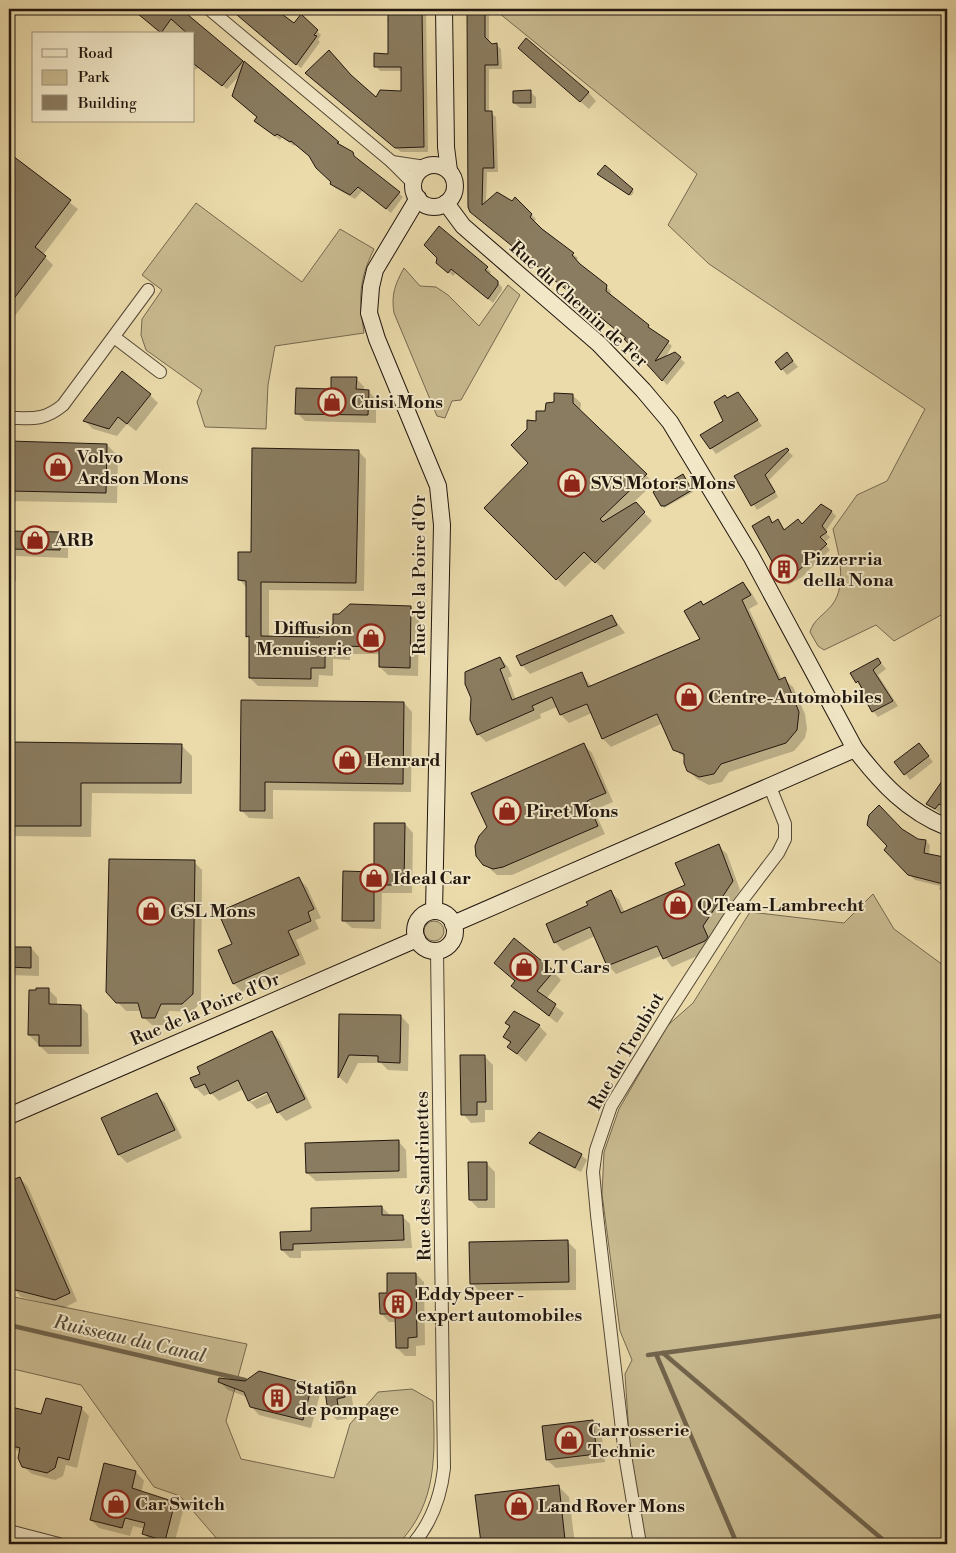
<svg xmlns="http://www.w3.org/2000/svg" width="956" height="1553" viewBox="0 0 956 1553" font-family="'Libre Bodoni',serif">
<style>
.green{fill:#c9ba90;stroke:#75684f}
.shadow{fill:#0003;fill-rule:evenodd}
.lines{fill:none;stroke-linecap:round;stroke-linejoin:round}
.stream{stroke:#71644c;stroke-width:4.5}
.building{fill:#8a7c60;stroke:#21160e}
.street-casing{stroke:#544735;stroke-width:14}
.secondary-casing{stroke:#21160e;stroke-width:18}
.street{stroke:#f2e8c8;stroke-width:12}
.secondary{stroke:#f2e8c8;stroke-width:16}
.labels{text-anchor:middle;stroke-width:4;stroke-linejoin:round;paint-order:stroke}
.street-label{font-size:18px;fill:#21160e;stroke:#f2e8c8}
.poi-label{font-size:18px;font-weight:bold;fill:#21160e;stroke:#f2e8c8;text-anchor:start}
.water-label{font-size:19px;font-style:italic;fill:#564a38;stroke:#f2e8c8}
</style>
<rect width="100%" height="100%" fill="#ebdbab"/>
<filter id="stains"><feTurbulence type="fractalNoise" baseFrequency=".004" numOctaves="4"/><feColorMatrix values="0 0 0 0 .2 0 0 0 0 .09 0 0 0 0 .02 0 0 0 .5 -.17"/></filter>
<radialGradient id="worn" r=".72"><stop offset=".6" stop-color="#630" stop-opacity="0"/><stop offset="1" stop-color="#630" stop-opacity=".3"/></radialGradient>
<!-- green -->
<g class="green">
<path d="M 494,9 L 947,9 L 947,628 L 941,615 L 894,641 L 876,625 L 824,650 L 818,646 L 810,632 C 813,620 825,614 832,605 C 848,584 838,552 833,529 L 857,495 L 887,481 L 925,409 L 709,264 L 668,225 L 697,174 Z"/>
<path d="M 196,203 L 302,282 L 340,229 L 374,249 C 358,282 359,298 364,333 L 275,346 L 268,385 L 266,429 L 205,427 L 197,402 L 202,390 L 146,350 L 141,335 L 142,319 L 162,290 L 142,275 Z"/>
<path d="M 404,268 L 420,286 L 436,287 L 448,295 L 479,326 L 508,285 L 520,295 L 461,400 L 452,401 L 445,418 L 437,416 L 394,313 C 391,295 395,284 404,268 Z"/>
<polygon points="873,894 894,929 947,968 947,1544 645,1544 630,1450 625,1374 632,1360 620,1331 602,1194 604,1152 619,1109 667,1026 693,1003 750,912 844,923"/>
<circle cx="434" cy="931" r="10"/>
<path d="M 9,1296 L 247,1344 L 226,1421 L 241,1459 L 334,1478 L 350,1424 L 378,1392 L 412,1389 L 433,1401 C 435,1454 438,1503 398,1544 L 217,1544 L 218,1540 L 180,1496 L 154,1487 L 81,1385 L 9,1368 Z"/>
</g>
<!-- shadow -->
<g class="shadow">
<polygon points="124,9 131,9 129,12"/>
<polygon points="133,9 178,9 403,197 391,213 363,190 355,199 335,188 311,156 296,144 294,146 282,137 280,140 255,121 258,117 241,74 227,89 199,67 195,70 194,34 165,34"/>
<polygon points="230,9 274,9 294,24 301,16 321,35 318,40 320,42 301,68"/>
<polygon points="391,9 426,9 428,152 401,152 311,78 353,78 377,99 403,92 403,71 380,71 376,66 389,55 389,22 387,20"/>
<polygon points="469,9 489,9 489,43 496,45 501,49 502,69 489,69 489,112 496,117 498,172 487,172 486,203 512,203 515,199 536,219 534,222 573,254 578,258 576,261 611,291 610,296 672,346 665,358 675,353 685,363 667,385 626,339 627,338 470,207"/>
<polygon points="519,48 588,92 596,101 589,109"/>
<polygon points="530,92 536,97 536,108 520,108 514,103"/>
<polygon points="9,155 78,209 43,255 53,265 11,321 9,320"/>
<polygon points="605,166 634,192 631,196 601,176"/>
<polygon points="443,267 487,268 491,272 489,275 502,287 502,290 493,303 456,273 453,276"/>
<polygon points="787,354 798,367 787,375 782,369"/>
<polygon points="356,378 364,387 364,391 368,391 376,399 376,423 305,421 297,413"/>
<polygon points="150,395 158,403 136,431 127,424 117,436 93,429 85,421"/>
<polygon points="572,395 581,403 580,412 654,483 634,502 652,521 604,570 593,560 565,587 485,508 530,463 537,422 555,403"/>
<polygon points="743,399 762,426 716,454 702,436 725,422"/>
<polygon points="9,443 107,445 118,456 117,503 9,501"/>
<polygon points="786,449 793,456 769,480 778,497 757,510 736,477"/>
<polygon points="358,451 366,459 364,591 269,590 269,638 320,638 411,607 419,616 418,676 388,675 380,667 380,654 350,654 350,660 333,659 333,676 319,675 318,687 258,686 250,678 250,639 247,636 247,588 239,579 252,554"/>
<polygon points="685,478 693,492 664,508 662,505"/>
<polygon points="832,512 836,516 825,532 830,537 824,543 830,550 802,577 788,585 753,526 768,518 774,523 778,521 785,530 802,525"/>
<polygon points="9,532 60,533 68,542 68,558 16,556 16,581 9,581"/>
<polygon points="743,584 751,592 758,604 749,609 782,680 784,679 793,687 805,714 807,729 805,738 794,751 729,772 722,782 709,785 697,779 688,770 685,758 674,749 663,723 611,747 603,739 592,713 569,723 561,715 557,707 540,714 541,718 486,742 478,734 500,658 508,667 512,676 508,678 516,700 582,674 592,687 702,639 703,606"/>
<polygon points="612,616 625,633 530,674 522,665"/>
<polygon points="878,659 886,669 878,675 898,706 878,717 873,711 871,702 857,682"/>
<polygon points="243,701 404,703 412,712 411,792 273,790 273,819 249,818 241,810"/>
<polygon points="9,744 181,745 192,756 192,794 92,793 91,837 9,836"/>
<polygon points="584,745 592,753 613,802 594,810 605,834 512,875 497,875 480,860"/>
<polygon points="924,750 933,762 910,780 896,762"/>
<polygon points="947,776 947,810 945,809 942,815 927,803"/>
<polygon points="405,824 413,833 412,893 382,893 381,929 352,928 343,920"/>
<polygon points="902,830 917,840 926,841 930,845 929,855 943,858 947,862 947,894 939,889 940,886 915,880 885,850"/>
<polygon points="718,846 727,854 740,890 711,935 713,949 672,967 663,955 616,974 608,965 595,936 563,951 555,942 589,906 611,892 619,900 625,913 687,885"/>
<polygon points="194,862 202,870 201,1003 191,1012 169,1011 164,1025 152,1025 143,1017 142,1011 126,1011 108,992"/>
<polygon points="299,879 307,887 321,918 315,920 319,929 296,940 306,964 242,992 234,984 234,945"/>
<polygon points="9,948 31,948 39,957 39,976 9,975"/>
<polygon points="553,972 561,980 546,999 564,1013 557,1023 521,994 516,981"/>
<polygon points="49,990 57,998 57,1005 80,1006 88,1014 89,1054 48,1054 29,1035"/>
<polygon points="9,1007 12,1010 10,1047 9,1047"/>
<polygon points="340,1015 401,1016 409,1025 408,1071 388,1070 381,1063 358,1063 347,1084 339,1077"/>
<polygon points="539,1026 547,1034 526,1062 509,1047 511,1044 504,1037 511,1027"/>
<path d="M 272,1032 L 280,1041 L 312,1108 L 286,1121 L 278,1112 L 273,1102 L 257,1109 L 249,1101 L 244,1089 L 219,1101 L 211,1093 L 204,1096 L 196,1088 ZM 272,1089 L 273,1091 L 251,1102 L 251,1099 Z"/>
<polygon points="484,1056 493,1065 493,1110 485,1110 485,1122 471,1123 463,1114"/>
<polygon points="157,1095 165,1103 182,1138 127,1163 119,1155"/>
<polygon points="398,1141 406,1150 407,1178 316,1181 307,1173"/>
<polygon points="531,1142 581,1155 587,1160 581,1172 536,1148"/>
<polygon points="486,1163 495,1172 495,1208 478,1208 470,1200"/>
<polygon points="9,1173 12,1181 20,1178 28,1187 77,1301 64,1308 21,1297 13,1288 9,1279"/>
<polygon points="382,1207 390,1215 402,1216 410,1224 412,1248 301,1251 301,1258 290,1258 282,1250 312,1232"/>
<polygon points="568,1242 576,1250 576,1290 479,1291 471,1283"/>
<polygon points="416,1274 424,1282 425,1345 416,1346 416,1356 405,1356 397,1348 397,1322 389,1322 381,1313 388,1295"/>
<polygon points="220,1382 312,1386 320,1394 311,1428 259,1415 251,1406 247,1397 228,1390"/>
<polygon points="343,1382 351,1391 353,1405 345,1407 347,1419 337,1420 329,1412"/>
<polygon points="12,1408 42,1416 81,1408 89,1416 77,1468 66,1465 63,1476 55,1480 32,1474 23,1466 20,1453 10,1444 9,1420"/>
<polygon points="592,1422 601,1430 605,1462 556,1468 547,1460"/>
<polygon points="105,1465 136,1472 144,1481 141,1492 175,1503 183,1511 174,1544 152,1542 144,1534 145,1529 133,1526 130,1536 99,1528 91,1520"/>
<polygon points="558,1486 569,1497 575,1544 482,1542"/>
</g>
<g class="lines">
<!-- stream -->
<g class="stream">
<polyline points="9,1325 245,1380"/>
<polyline points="663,1353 888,1544"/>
<polyline points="656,1354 737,1544"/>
<polyline points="648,1355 947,1315"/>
</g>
</g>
<!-- building -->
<g class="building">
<polygon points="132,9 181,9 243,61 222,86 194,64 194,34 188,34 171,19 161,33"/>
<polygon points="230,9 275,9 294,23 301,14 318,30 314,35 317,36 296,65"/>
<polygon points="390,9 422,9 424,147 395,148 305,73 329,50 351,75 376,97 380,90 401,91 401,67 374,67 374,53 388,54 388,11"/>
<polygon points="467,9 485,9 485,37 492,44 497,43 498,65 485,65 485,111 492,111 494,168 483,168 482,205 497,192 512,201 515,197 532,214 530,217 542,229 574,253 572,255 580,264 607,285 606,291 649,325 648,327 669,341 655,361 675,352 681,357 662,381 624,339 626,338 470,212 468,207"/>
<polygon points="526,38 589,92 580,102 518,48"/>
<polygon points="244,61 339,142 337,143 353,152 354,156 400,192 386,209 358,187 350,195 330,184 331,182 316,168 309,156 291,141 290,142 277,134 275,136 254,121 257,117 232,96"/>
<polygon points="531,90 531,103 513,103 513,91"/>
<polygon points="9,153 71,200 35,247 46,256 9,305"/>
<polygon points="605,165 633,189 629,195 597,174"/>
<polygon points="439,226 488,267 485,270 498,281 498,285 488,299 451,269 448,273 436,263 437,258 424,245"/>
<polygon points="787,352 793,361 781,370 775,362"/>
<polygon points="122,371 151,394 127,424 118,417 109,429 83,421"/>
<polygon points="331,377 357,377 356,389 369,390 368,415 295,414 296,388 331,389"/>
<polygon points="738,392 758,420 710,449 700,435 723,421 714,402 725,395 727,398"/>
<polygon points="554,393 573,394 573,403 647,474 600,519 603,522 636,502 645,512 595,563 584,552 556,580 484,508 528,463 511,445 527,429 527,420 536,421 536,411 545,411 546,403 554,402"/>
<polygon points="9,441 107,444 106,493 9,491"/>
<polygon points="252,448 359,450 356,583 261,582 261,636 319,637 333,624 333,614 339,614 350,604 411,606 410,668 379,667 379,647 342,646 342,652 325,651 325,668 311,668 311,679 249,678 249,636 246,637 246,581 238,580 238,552 251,552"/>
<polygon points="787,448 789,450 765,475 775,492 751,506 734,476"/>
<polygon points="683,474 692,490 665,506 661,506 653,492"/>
<polygon points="821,504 832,511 822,526 827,532 820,537 827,544 797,572 783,581 752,526 769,516 772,523 778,519 784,530 798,519 802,524"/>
<polygon points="9,531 61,532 60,550 9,549"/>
<polygon points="743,582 751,595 742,600 779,680 785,677 799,712 797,730 786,743 721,764 714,774 699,777 687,771 684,763 684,754 673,750 657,714 602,739 587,704 560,715 552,697 532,706 534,710 477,735 470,720 471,698 465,684 465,672 500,657 505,667 500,669 512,700 582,672 588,687 700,639 684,611 701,601 703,605"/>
<polygon points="612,615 617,625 521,666 516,656"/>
<polygon points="878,658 881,663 873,670 893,701 872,712 867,703 869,702 858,681 856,683 850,673"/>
<polygon points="241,700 404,702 403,784 265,782 265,811 240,811"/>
<polygon points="9,742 182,744 181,783 81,783 81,826 9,826"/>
<polygon points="584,743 606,793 587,801 598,826 503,867 493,869 483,865 476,856 475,846 479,836 487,827 471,793"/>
<polygon points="919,743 929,756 904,775 894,762"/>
<polygon points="947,774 947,808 939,804 935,809 926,804"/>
<polygon points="879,805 902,829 918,839 926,840 924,853 944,857 942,864 947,865 947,885 908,875 884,850 887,846 867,825 869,815"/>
<polygon points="374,823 405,823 404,885 374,885 374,921 342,921 343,871 374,872"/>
<polygon points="719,844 733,881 703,926 708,937 705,941 663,959 657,946 607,966 590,927 554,943 546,924 588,905 586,902 611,890 621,913 685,885 675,863"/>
<polygon points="109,859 195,860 193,994 182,1004 161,1004 155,1018 142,1018 138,1003 116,1003 106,992"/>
<polygon points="299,877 314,909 308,912 311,921 288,931 299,955 233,984 218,950 232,944 218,912"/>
<polygon points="514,938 554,971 537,991 556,1004 549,1016 511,986 515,981 494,963"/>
<polygon points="9,947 31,947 31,968 9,967"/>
<polygon points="36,988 49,988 49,1004 81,1005 81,1046 39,1046 39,1035 28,1035 29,990 36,990"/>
<polygon points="514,1011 540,1025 517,1054 507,1047 511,1042 503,1037 510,1026 505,1023"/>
<polygon points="339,1014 401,1015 400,1063 378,1062 378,1056 349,1055 338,1078"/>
<polygon points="272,1031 305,1099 277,1113 267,1092 248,1101 238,1080 210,1094 205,1084 195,1088 190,1078 200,1074 197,1067"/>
<polygon points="460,1055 485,1055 486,1102 477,1102 477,1115 461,1115"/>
<polygon points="157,1093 175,1130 118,1155 101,1118"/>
<polygon points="539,1132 582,1154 575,1168 529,1143"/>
<polygon points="399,1140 399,1171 306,1173 305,1143"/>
<polygon points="468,1162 487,1162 487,1200 469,1200"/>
<polygon points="20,1177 70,1293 55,1300 12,1289 9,1282 9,1181"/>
<polygon points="382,1206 382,1215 403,1215 404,1240 293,1244 293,1250 281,1250 280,1232 311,1231 311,1208"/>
<polygon points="568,1240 569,1282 470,1284 469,1242"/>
<polygon points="387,1273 416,1273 417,1337 408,1338 408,1348 396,1348 395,1314 380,1314 379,1293 387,1293"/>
<polygon points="259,1371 312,1385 303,1420 250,1407 244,1392 218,1382 219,1378 245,1381"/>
<polygon points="343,1381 345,1397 337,1399 339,1412 328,1412 324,1384"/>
<polygon points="46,1398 82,1407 69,1460 58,1457 55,1468 47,1473 22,1467 18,1458 20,1448 9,1445 11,1436 9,1435 9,1415 11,1407 41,1414"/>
<polygon points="593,1420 597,1454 546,1460 542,1426"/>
<polygon points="104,1463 136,1471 132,1488 175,1502 165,1541 142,1534 145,1523 125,1518 122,1528 90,1520"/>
<polygon points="559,1485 565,1540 548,1544 481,1543 475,1495"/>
</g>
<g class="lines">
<!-- street casing -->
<g class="street-casing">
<g id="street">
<polyline points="209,9 392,162 414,184"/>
<polyline points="392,162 425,167"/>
<polyline points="114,337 160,372"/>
<path d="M 9,418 C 32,418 44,421 63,405 L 148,290"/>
<polyline points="9,1531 59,1544"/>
<path d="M 413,1544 C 431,1523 441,1495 444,1468 L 437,951"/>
<polyline points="640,1544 625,1455 597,1215 593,1172 596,1150 611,1106 670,1010 733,912 778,853 785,839 785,824 770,787"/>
</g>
</g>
<!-- secondary casing -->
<g class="secondary-casing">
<g id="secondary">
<polyline points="444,9 446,147 449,171"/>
<circle cx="434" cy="186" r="21"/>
<polyline points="418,198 375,270 371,287 369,313 377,339 438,486 442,525 434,911"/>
<path d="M 446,203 L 463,226 L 599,344 L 643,390 L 670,422 L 751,556 L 855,749 C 880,782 908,812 947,827"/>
<circle cx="435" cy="931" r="20"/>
<polyline points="453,924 855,749"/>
<polyline points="9,1116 417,939"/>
</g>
</g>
<!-- street -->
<use href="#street" class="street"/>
<!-- secondary -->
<use href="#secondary" class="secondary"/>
</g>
<!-- icons -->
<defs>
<g id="shop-ring" transform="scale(1.4375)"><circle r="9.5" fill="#f2e8c8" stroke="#8f2418" stroke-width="1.5"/><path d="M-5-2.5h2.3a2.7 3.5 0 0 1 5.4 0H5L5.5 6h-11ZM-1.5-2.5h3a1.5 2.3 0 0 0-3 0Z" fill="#8f2418"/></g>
<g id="building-ring" transform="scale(1.4375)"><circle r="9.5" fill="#f2e8c8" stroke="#8f2418" stroke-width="1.5"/><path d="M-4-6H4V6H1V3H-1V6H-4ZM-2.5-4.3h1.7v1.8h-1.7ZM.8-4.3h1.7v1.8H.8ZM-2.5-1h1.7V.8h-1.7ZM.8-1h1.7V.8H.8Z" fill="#8f2418"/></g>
</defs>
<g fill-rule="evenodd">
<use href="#shop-ring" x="332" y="402"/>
<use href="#shop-ring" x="58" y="467"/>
<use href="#shop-ring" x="572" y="483"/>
<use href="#shop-ring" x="35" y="540"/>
<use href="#building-ring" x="784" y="569"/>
<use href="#shop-ring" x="371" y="638"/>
<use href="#shop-ring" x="689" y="697"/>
<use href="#shop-ring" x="347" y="760"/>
<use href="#shop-ring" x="507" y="811"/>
<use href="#shop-ring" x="374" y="878"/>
<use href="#shop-ring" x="678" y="905"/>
<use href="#shop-ring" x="151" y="911"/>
<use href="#shop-ring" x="524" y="967"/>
<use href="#building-ring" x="398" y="1304"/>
<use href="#building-ring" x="277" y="1398"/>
<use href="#shop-ring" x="569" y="1440"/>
<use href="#shop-ring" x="116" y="1504"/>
<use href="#shop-ring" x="519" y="1506"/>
</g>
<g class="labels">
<!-- street labels -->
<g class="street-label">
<text transform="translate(579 304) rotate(42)" y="6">Rue du Chemin de Fer</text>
<text transform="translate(419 575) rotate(-90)" y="6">Rue de la Poire d'Or</text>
<text transform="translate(205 1009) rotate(-23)" y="6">Rue de la Poire d'Or</text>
<text transform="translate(626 1051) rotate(-60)" y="6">Rue du Troubiot</text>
<text transform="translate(423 1176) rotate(-91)" y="6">Rue des Sandrinettes</text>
</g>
<!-- poi labels -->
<g class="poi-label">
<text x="351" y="408">Cuisi Mons</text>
<text x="77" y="463">Volvo<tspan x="77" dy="21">Ardson Mons</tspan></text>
<text x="591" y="489">SVS Motors Mons</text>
<text x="54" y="546">ARB</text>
<text x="803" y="565">Pizzerria<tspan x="803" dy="21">della Nona</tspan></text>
<text x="352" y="634" text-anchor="end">Diffusion<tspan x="352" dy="21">Menuiserie</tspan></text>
<text x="708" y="703">Centre-Automobiles</text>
<text x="366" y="766">Henrard</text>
<text x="526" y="817">Piret Mons</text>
<text x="393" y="884">Ideal Car</text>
<text x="697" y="911">Q Team-Lambrecht</text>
<text x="170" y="917">GSL Mons</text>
<text x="543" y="973">LT Cars</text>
<text x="417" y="1300">Eddy Speer -<tspan x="417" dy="21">expert automobiles</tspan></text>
<text x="296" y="1394">Station<tspan x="296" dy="21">de pompage</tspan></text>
<text x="588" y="1436">Carrosserie<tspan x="588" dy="21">Technic</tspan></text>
<text x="135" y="1510">Car Switch</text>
<text x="538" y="1512">Land Rover Mons</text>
</g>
<!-- water labels -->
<g class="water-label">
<text transform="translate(130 1338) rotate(13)" y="7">Ruisseau du Canal</text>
</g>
</g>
<!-- margin -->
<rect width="956" height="1553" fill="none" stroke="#ebdbab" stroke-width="30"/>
<rect x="10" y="10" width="936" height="1533" fill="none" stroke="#21160e" stroke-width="2.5"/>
<rect x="15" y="15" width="926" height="1523" fill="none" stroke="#21160e"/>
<!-- legend -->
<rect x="32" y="32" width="162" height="90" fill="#f2e8c8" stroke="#9e947e"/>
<rect x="42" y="49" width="25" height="8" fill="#f2e8c8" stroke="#9e947e"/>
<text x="78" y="58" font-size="15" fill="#21160e">Road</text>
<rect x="42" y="70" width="25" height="15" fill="#c9ba90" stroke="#9e947e"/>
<text x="78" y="82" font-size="15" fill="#21160e">Park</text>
<rect x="42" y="95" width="25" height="15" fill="#8a7c60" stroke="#9e947e"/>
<text x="78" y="108" font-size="15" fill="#21160e">Building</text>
<rect width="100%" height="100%" filter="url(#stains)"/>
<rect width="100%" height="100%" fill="url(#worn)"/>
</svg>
